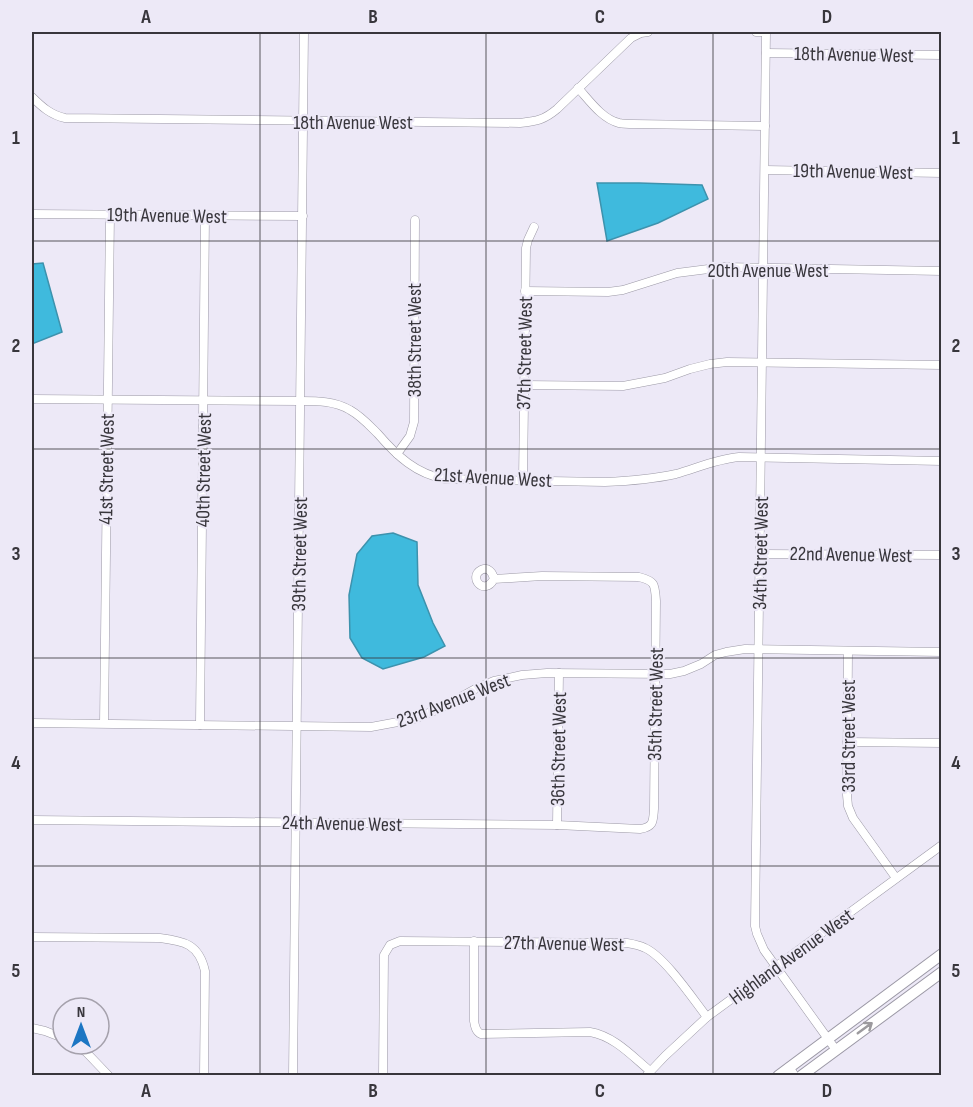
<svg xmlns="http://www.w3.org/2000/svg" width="973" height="1107" viewBox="0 0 973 1107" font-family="'Sofia Sans Condensed',sans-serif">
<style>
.water{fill:#3fbadd;stroke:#3d92ad;stroke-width:1.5}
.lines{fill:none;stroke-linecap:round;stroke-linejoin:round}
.street-casing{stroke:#9c99a6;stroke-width:9}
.secondary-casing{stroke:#9c99a6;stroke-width:12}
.street{stroke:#fff;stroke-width:8}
.secondary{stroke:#fff;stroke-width:10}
.oneway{stroke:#9c9a9e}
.grid{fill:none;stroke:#38363c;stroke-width:1.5;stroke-opacity:0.55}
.labels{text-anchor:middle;stroke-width:4.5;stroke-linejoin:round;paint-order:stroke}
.street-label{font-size:20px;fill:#38363c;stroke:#ede9f7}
.neatline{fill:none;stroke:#38363c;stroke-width:2}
.grid-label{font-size:20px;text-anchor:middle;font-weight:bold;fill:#38363c}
</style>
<rect width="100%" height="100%" fill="#ede9f7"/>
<!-- water -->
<g class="water">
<polygon points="597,183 639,183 702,185 708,199 658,223 607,241"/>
<polygon points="43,263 62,332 32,344 32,264"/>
<polygon points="393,533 417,542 418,585 433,623 445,646 424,657 383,669 362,658 350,638 349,595 357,554 372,536"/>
</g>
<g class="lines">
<!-- street casing -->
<g class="street-casing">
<g id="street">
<polyline points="756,32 766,32"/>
<polyline points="766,32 755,926 757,934 764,950 836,1050"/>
<polyline points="766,53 942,55"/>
<path d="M 578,88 C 589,100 602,119 619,123 C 624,124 629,124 634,124 L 765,126"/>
<path d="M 32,97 C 42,107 51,115 65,118 L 520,123 C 537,121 544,120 557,109 L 631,38 L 641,33 L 648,32"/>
<polyline points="765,170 942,173"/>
<polyline points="32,214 303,216"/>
<polyline points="525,291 608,292 623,290 677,273 724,267 942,271"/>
<polyline points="524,385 623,386 665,378 690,369 710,364 727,362 942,365"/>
<path d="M 32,399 L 301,401 C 317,401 335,401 350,410 C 361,416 369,425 378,434 C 397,456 416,474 445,479 L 605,482 C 629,481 653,479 676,474 C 697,468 717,459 739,457 L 942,461"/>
<polyline points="397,454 410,436 414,422 415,220"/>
<polyline points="523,480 526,248 528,240 534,227"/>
<polyline points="760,554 942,555"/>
<polyline points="848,651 847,795 848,806 853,818 896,878"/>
<polyline points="32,723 371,727 414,719 441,708 477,688 494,681 522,675 547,673 670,674 684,671 701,664 715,655 726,652 745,649 942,652"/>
<polyline points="104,723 110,214"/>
<polyline points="200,725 205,216"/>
<polyline points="847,742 942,743"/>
<path d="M 32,820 L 557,825 L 640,829 C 654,827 653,821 654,809 L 656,601 C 655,584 655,581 639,577 L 542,576 L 494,579 C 484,597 468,577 481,570 C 488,566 493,573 494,579"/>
<polyline points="557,825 559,673"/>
<path d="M 32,937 L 160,938 C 184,941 199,944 205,971 L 204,1076"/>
<path d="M 474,941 L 474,1021 C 475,1027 476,1032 481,1034 L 590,1032 C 614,1036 632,1056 650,1071"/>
<polyline points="32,1028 45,1031 63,1038"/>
<polyline points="74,1044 86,1052 109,1076"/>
<polyline points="789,1067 795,1076"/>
<polyline points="293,1076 304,32"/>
<path d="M 383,1076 L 384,955 L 390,945 L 400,941 L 627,943 C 633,944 639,945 645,948 C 665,957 693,999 707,1017"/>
<polyline points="646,1076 665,1056 707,1017 942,845"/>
</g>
</g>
<!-- secondary casing -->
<g class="secondary-casing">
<g id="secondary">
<polyline points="778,1076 942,954"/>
<polyline points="801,1076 942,972"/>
</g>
</g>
<!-- street -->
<use href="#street" class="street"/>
<!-- secondary -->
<use href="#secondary" class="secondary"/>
</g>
<!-- one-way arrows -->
<defs><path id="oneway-shaft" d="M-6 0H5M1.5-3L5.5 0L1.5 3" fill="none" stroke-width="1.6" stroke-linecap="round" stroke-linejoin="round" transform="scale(1.5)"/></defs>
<use class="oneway" href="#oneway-shaft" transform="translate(865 1028) rotate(-36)"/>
<!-- grid -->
<path class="grid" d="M 260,32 L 260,1076M 486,32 L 486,1076M 713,32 L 713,1076M 32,241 L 942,241M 32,449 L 942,449M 32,658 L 942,658M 32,866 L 942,866"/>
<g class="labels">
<!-- street labels -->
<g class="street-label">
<text transform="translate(854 54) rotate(1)" y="7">18th Avenue West</text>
<text x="353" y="129">18th Avenue West</text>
<text transform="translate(853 171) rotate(1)" y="7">19th Avenue West</text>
<text transform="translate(167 215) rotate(1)" y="7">19th Avenue West</text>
<text x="768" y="277">20th Avenue West</text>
<text transform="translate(414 340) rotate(-90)" y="7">38th Street West</text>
<text transform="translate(524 353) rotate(-89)" y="7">37th Street West</text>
<text transform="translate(106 469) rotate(-89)" y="7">41st Street West</text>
<text transform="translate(203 470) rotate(-89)" y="7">40th Street West</text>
<text transform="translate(493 477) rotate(3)" y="7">21st Avenue West</text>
<text transform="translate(760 553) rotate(-89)" y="7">34th Street West</text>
<text transform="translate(299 554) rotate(-89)" y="7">39th Street West</text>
<text transform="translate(851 554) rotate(1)" y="7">22nd Avenue West</text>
<text transform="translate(453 700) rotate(-21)" y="7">23rd Avenue West</text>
<text transform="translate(655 704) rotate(-89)" y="7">35th Street West</text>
<text transform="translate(848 736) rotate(-90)" y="7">33rd Street West</text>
<text transform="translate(558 749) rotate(-89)" y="7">36th Street West</text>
<text transform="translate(342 823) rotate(1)" y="7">24th Avenue West</text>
<text transform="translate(564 943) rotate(1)" y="7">27th Avenue West</text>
<text transform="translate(791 956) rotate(-36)" y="7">Highland Avenue West</text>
</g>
</g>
<!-- border -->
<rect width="973" height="1107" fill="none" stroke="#ede9f7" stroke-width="66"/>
<!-- north arrow -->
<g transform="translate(81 1026)"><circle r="28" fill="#ede9f7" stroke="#a5a1ac" stroke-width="1.5"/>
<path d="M0-4.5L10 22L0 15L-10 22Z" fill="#1c76c3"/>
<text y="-9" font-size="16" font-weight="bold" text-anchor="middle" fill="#38363c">N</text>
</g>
<rect x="33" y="33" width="907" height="1041" class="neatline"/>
<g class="grid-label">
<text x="146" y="23">A</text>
<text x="373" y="23">B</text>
<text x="600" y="23">C</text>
<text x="827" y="23">D</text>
<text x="16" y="144">1</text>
<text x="956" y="144">1</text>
<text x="16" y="352">2</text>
<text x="956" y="352">2</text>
<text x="16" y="560">3</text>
<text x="956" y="560">3</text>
<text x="16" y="769">4</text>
<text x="956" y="769">4</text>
<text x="16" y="977">5</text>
<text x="956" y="977">5</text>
<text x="146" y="1097">A</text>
<text x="373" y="1097">B</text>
<text x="600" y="1097">C</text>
<text x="827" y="1097">D</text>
</g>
</svg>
